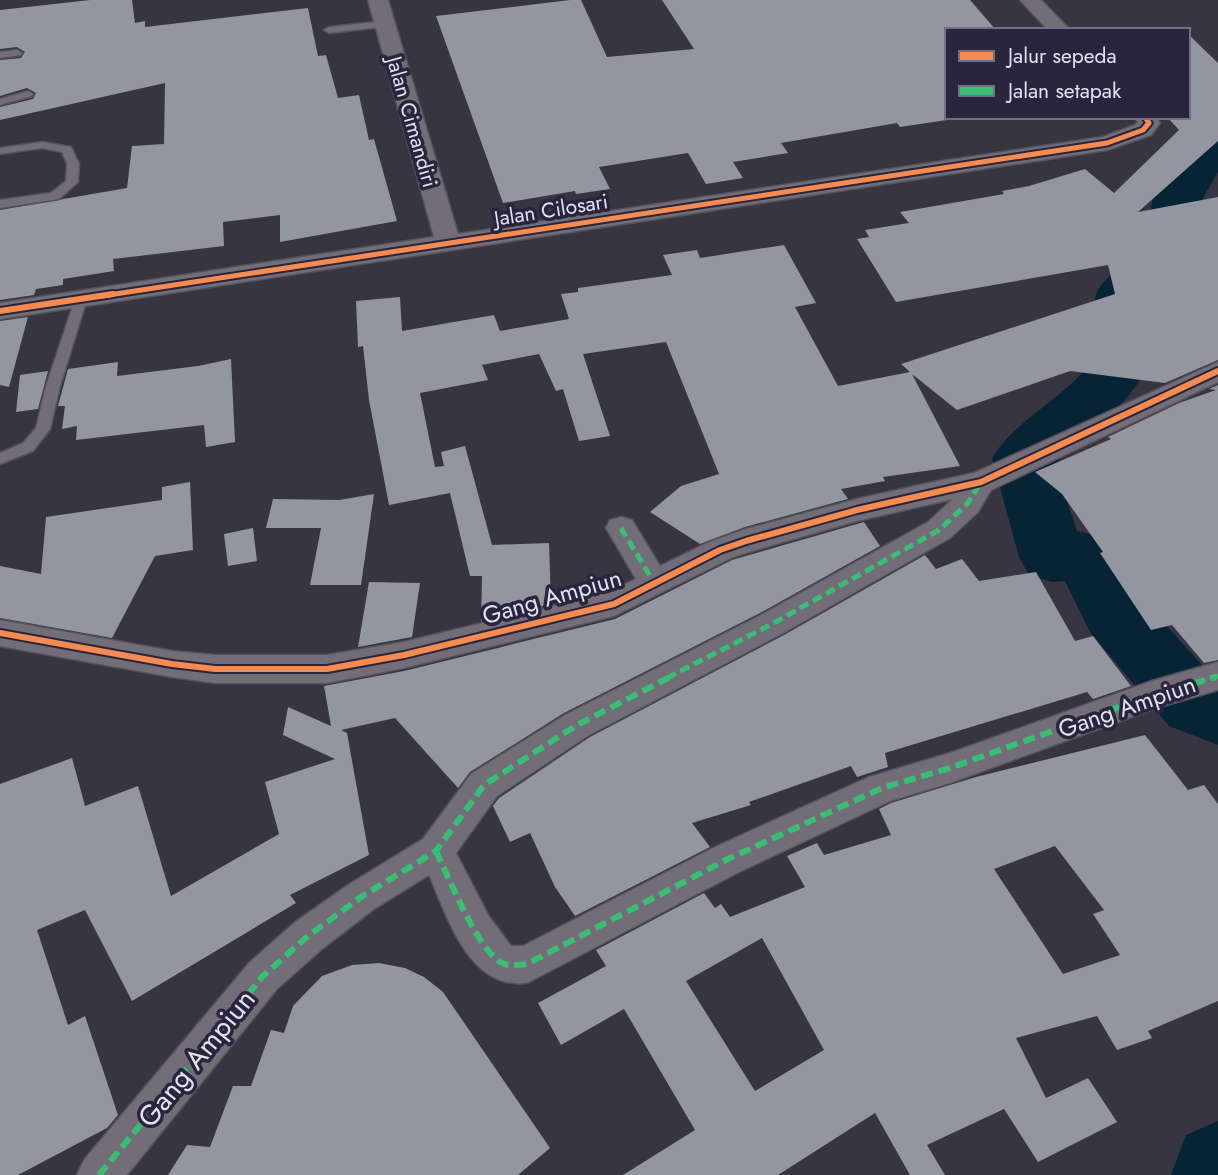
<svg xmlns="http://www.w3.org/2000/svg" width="1218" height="1175" viewBox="0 0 1218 1175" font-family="Jost,sans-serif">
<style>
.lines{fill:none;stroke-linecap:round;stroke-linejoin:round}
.river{fill:#072436;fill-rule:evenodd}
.building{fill:#9395a0;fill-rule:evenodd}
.lane-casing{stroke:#52515c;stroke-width:3}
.street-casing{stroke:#52515c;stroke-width:3}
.lane{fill:#726d76;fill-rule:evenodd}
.street{fill:#726d76;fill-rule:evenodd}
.quiet-far1{stroke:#3abd76;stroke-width:5;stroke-dasharray:10 5;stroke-linecap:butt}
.quiet{stroke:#3abd76;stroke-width:6;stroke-dasharray:12 6;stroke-linecap:butt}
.cycleway-far1-casing{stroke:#29253d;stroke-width:9}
.cycleway-casing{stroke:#29253d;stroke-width:10}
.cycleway-far1{stroke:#f68b52;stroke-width:5}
.cycleway{stroke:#f68b52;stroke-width:6}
.labels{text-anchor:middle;stroke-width:7;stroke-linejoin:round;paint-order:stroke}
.far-street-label{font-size:21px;fill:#e2e1f0;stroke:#29253d}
.street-label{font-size:24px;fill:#e2e1f0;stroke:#29253d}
.near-street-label{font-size:28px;fill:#e2e1f0;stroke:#29253d}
</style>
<rect width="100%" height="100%" fill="#363541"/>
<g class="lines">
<!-- river -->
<g class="river">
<path d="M 1218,125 L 1218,172 L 1202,200 L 1200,235 L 1185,265 L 1149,301 C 1150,318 1154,338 1151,355 C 1144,392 1084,440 1055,464 L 1077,531 L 1108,538 L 1138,594 L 1218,683 L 1218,745 L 1169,726 L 1090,632 L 1065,581 L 1052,582 L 1029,575 L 1019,557 L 992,458 C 1014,421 1060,401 1088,366 C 1103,348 1091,320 1095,299 C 1099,275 1133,264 1144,244 C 1151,231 1149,216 1152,203 C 1154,190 1192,134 1202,129 C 1207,126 1213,126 1218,125 Z"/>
<polygon points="1218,1121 1218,1175 1171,1175 1186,1135"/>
</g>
</g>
<!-- building -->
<g class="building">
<polygon points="90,0 132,0 135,23 145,21 145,27 308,8 318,56 326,55 338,98 359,95 369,140 374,139 397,221 280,242 280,215 223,222 224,246 113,259 114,271 63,279 63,285 36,289 34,295 0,300 0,210 127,188 132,146 164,144 165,83 0,120 0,107 33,99 36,93 27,88 0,96 0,60 21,58 25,52 17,47 0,49 0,10"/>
<polygon points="570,0 581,0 607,57 694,49 662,0 970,0 996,30 947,30 947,120 900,127 897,123 781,143 788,153 733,162 743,178 706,184 688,153 599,167 610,189 576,194 575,191 503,203 436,16"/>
<polygon points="1188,34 1218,63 1218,141 1138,212 1218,197 1218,360 1165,383 1070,371 957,410 912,374 960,466 883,477 885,481 841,489 848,499 745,527 700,544 650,512 681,486 719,474 666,342 583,354 610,436 579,441 563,389 556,391 539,354 482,365 488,380 420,393 435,467 444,466 441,452 465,446 492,545 549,543 551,604 481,621 482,576 470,576 450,493 389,505 369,400 363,346 358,347 356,301 400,297 402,331 494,315 500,331 569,319 561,294 578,292 578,288 672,275 663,255 697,250 700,258 784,245 816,303 795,307 838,386 910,372 901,364 1115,294 1108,265 896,302 857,239 869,237 865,230 909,223 900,212 1004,194 1002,191 1029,186 1085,169 1114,193 1179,130 1167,117 1188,117"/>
<polygon points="28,317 9,387 0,385 0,321"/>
<polygon points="231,359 235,442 206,447 204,425 76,440 77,426 62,429 65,406 58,406 68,369 118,362 117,376 198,366"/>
<polygon points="48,371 38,409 16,412 20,375"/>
<polygon points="1218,385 1218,660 1204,663 1172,625 1151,630 1100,553 1103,552 1062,494 1035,472 1111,439 1108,437 1179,403 1216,390 1209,389"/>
<polygon points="190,482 193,550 155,556 112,638 0,618 0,566 41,574 46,517 162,500 162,487"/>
<polygon points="374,494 361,585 310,585 321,528 266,528 273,499 339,500"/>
<polygon points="864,522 880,546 760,613 564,713 470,772 458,788 395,718 341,730 347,733 369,855 290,895 296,903 132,1001 85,910 37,930 68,1025 85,1016 118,1115 107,1128 18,1175 0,1175 0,784 72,758 85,806 138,786 171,896 279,834 265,782 335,759 283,735 288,707 331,726 324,686 404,671 615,619 732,560"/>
<polygon points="253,528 257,561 228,566 224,534"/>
<polygon points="925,555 936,569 962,559 979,581 1036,572 1075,641 1093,636 1131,686 1093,699 1087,692 885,753 888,767 857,777 851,766 749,802 751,805 692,823 710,847 575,916 555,887 530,833 510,842 493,806 499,798 590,737 784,635"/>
<polygon points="369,582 420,583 412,637 358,647"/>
<path d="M 1145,735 L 1188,790 L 1204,785 L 1218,804 L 1218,1001 L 1148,1031 L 1152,1038 L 1117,1050 L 1097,1016 L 1016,1038 L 1046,1098 L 1088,1078 L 1117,1122 L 1038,1162 L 1004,1109 L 927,1145 L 945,1175 L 910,1175 L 875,1113 L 778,1175 L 623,1175 L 695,1130 L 624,1009 L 561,1045 L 538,1003 L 606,966 L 596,950 L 704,893 L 715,908 L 721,904 L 730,917 L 805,887 L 787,856 L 817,843 L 824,855 L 891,835 L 879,809 L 891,803 L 976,777 ZM 1055,846 L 1104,910 L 1093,914 L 1120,955 L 1063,974 L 994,869 ZM 762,938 L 824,1050 L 755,1091 L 686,981 Z"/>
<polygon points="379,963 405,968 424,977 443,992 550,1148 518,1175 168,1175 187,1145 210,1147 233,1086 251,1086 271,1030 284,1033 293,1006 322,976 352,965"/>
</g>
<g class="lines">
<!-- lane casing -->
<g class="lane-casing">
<g id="lane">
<polygon points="385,21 389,22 389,26 329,33 324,30 329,27"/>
<polygon points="17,50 22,53 21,55 0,58 0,52"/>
<polygon points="28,91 33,94 32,96 0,105 0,99"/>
<polygon points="42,142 71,147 79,164 78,182 59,199 0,208 0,200 51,193 66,181 67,164 62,152 42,148 0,154 0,148"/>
<polygon points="81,295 87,299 60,386 50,429 33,451 0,464 0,453 23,443 36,428 46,386 75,299"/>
</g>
</g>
<!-- street casing -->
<g class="street-casing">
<g id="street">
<polygon points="368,0 388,0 458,234 1103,137 1135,125 1138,122 1134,117 1156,117 1160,123 1151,135 1107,150 0,319 0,303 434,237"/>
<polygon points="1020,0 1041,0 1070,30 1048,30"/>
<path d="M 1218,362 L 1218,382 L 991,490 L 978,512 L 950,538 L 783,633 L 589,735 L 497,796 L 456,853 L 488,915 L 511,946 L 523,946 L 713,848 L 869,777 L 950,753 L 1152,681 L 1218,662 L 1218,690 L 1156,708 L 950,783 L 890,801 L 739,872 L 527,983 C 469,990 448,918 429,875 L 374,909 L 322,949 L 277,989 L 127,1175 L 77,1175 L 84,1160 L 249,963 L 294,923 L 348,885 L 423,839 L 471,774 L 565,715 L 761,615 L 928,522 L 953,499 L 857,521 L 752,551 L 731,558 L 614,616 L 404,668 L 327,683 L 215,683 L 172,677 L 0,646 L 0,620 L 172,651 L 215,655 L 327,655 L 404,642 L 606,593 L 636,579 L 606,528 L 610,520 L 621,517 L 632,520 L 660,566 L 709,542 L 746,529 L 857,499 L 974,473 Z"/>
</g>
</g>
<!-- lane -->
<use href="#lane" class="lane"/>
<!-- street -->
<use href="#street" class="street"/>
<!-- quiet-far1 -->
<g class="quiet-far1">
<polyline points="621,528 655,584"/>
<polyline points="667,678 772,624 939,530 967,504 981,482"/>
<polyline points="1210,678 1218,676"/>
</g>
<!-- quiet -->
<g class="quiet">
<path d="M 436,851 C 449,878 476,946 500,962 C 508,967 518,965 527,964 L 726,860 L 882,788 L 950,768 L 1152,695 L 1216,677"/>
<polyline points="99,1175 263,976 308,936 361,897 436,851 484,785 577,725 670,677"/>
</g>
<!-- cycleway-far1 casing -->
<g class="cycleway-far1-casing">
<polyline id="cycleway-far1" points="102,296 1107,143 1143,130 1149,123 1145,117"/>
</g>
<!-- cycleway casing -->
<g class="cycleway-casing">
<g id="cycleway">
<polyline points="0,311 113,294"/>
<polyline points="0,633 172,664 215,669 327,669 404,655 614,604 720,550 746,541 857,510 981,482 1218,371"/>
</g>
</g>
<!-- cycleway-far1 -->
<use href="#cycleway-far1" class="cycleway-far1"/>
<!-- cycleway -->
<use href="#cycleway" class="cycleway"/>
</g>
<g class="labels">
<!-- far-street labels -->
<g class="far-street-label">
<text transform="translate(412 122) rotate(74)" y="7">Jalan Cimandiri</text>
<text transform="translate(551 210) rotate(-9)" y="7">Jalan Cilosari</text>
</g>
<!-- street labels -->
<g class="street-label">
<text transform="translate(552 597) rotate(-16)" y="8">Gang Ampiun</text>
<text transform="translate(1127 707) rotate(-19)" y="8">Gang Ampiun</text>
</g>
<!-- near-street labels -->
<g class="near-street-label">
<text transform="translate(196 1058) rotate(-51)" y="10">Gang Ampiun</text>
</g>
</g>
<!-- legend -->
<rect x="945" y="28" width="245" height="91" fill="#29253d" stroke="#737085" stroke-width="2"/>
<rect x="959" y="51" width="35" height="10" fill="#f68b52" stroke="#737085" stroke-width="2"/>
<text x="1008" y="63" font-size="21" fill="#e2e1f0">Jalur sepeda</text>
<rect x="959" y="86" width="35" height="10" fill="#3abd76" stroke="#737085" stroke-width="2"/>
<text x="1008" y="98" font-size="21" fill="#e2e1f0">Jalan setapak</text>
</svg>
